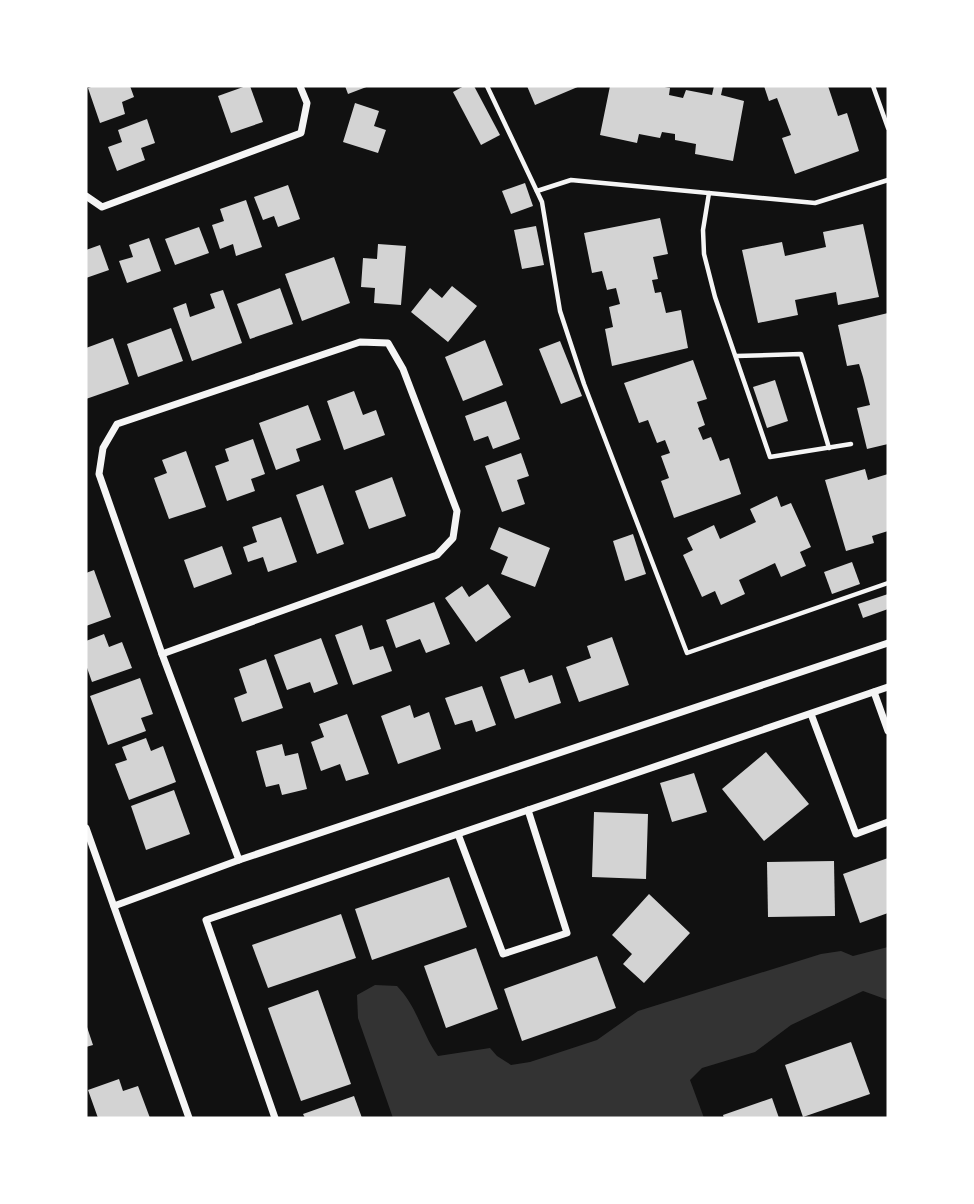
<svg xmlns="http://www.w3.org/2000/svg" width="974" height="1204" viewBox="0 0 974 1204" font-family="Mulish,sans-serif">
<style>
.water{fill:#333}
.building{fill:#d3d3d3}
.lines{fill:none;stroke-linecap:round;stroke-linejoin:round}
.service{stroke:#f5f5f5;stroke-width:4.5}
.minor{stroke:#f5f5f5;stroke-width:7}
</style>
<rect width="100%" height="100%" fill="#111"/>
<!-- water -->
<path class="water" d="M 888,947 L 888,1000 L 863,991 L 791,1025 L 755,1052 L 702,1068 L 690,1080 L 704,1118 L 393,1118 L 358,1018 L 357,995 L 375,985 L 397,986 C 418,1008 421,1032 438,1056 L 490,1048 L 497,1056 L 511,1065 L 530,1062 L 597,1040 L 638,1011 L 821,954 L 841,951 L 853,956 Z"/>
<!-- building -->
<g class="building">
<polygon points="94,86 130,86 134,97 122,102 125,114 100,123 88,88"/>
<polygon points="246,86 250,86 263,122 231,133 218,96"/>
<polygon points="345,86 369,86 348,94"/>
<polygon points="464,86 474,86 500,135 481,145 453,92"/>
<polygon points="527,86 580,86 535,105"/>
<polygon points="610,86 659,86 670,88 669,95 683,98 686,90 712,95 714,86 723,86 721,95 744,101 733,161 695,154 696,144 675,140 675,134 662,132 660,138 639,134 637,143 600,135"/>
<polygon points="764,86 828,86 838,116 847,113 859,151 795,174 782,138 791,135 777,98 769,101"/>
<polygon points="355,103 379,111 374,126 386,130 378,153 343,142"/>
<polygon points="147,119 155,143 141,148 145,160 117,171 108,147 122,142 118,130"/>
<polygon points="525,183 533,206 511,214 502,191"/>
<polygon points="288,185 300,219 278,227 274,216 263,220 254,197"/>
<polygon points="246,200 262,247 236,256 233,244 220,249 212,225 224,221 220,209"/>
<polygon points="660,218 668,254 653,257 658,279 652,280 655,293 661,292 666,313 681,310 688,348 612,366 605,329 613,327 609,307 620,304 616,288 607,290 602,271 592,273 584,233"/>
<polygon points="863,224 879,297 838,305 836,292 795,300 798,315 758,323 742,250 782,242 785,256 826,247 823,232"/>
<polygon points="536,226 544,265 522,269 514,230"/>
<polygon points="199,227 209,253 175,265 165,239"/>
<polygon points="149,238 161,271 127,283 119,261 133,257 129,245"/>
<polygon points="378,244 406,246 401,305 374,303 375,288 361,287 363,258 377,259"/>
<polygon points="100,245 109,270 86,278 86,250"/>
<polygon points="334,257 350,303 302,321 285,274"/>
<polygon points="452,286 477,306 448,342 411,312 430,288 442,298"/>
<polygon points="280,288 293,324 250,339 237,304"/>
<polygon points="223,290 242,343 192,361 173,308 186,303 190,317 215,308 210,294"/>
<polygon points="888,313 888,444 867,449 857,408 870,405 863,377 859,364 847,366 838,325"/>
<polygon points="171,328 183,361 138,377 127,344"/>
<polygon points="113,338 129,384 86,399 86,348"/>
<polygon points="485,340 503,385 463,401 445,357"/>
<polygon points="560,341 582,396 561,404 539,349"/>
<polygon points="693,360 707,399 697,402 705,425 698,428 703,440 711,437 720,461 729,458 741,494 674,518 661,481 669,478 661,456 670,453 665,440 657,443 648,420 639,423 624,383"/>
<polygon points="775,380 788,421 767,428 753,387"/>
<polygon points="354,391 363,415 376,410 385,435 344,450 327,401"/>
<polygon points="506,401 520,439 493,449 488,436 474,441 465,416"/>
<polygon points="308,405 321,440 296,449 300,461 276,470 259,423"/>
<polygon points="253,439 265,474 251,479 255,491 227,501 215,466 229,461 225,449"/>
<polygon points="186,451 206,507 169,519 154,478 167,473 162,460"/>
<polygon points="521,453 529,476 517,480 525,504 502,512 485,466"/>
<polygon points="865,469 868,480 888,474 888,531 872,536 874,543 846,551 825,480"/>
<polygon points="392,477 406,516 369,529 355,491"/>
<polygon points="323,485 344,544 317,554 296,495"/>
<polygon points="777,496 781,507 791,503 811,547 800,552 806,566 781,577 775,563 739,580 745,594 721,605 715,591 702,597 683,555 693,550 687,538 714,525 720,539 756,522 750,509"/>
<polygon points="281,517 297,562 268,572 263,557 248,562 243,547 257,542 252,527"/>
<polygon points="499,527 550,548 535,587 501,574 508,557 490,549"/>
<polygon points="633,534 646,574 625,581 613,541"/>
<polygon points="222,546 232,574 194,588 184,560"/>
<polygon points="852,562 860,584 832,594 824,572"/>
<polygon points="94,570 111,617 86,626 86,573"/>
<polygon points="488,584 511,617 476,642 445,598 462,586 469,597"/>
<polygon points="888,594 888,609 863,618 858,604"/>
<polygon points="434,602 450,644 426,653 420,639 396,648 386,620"/>
<polygon points="362,625 370,650 383,646 392,671 353,685 335,635"/>
<polygon points="104,634 109,647 122,642 132,668 92,682 86,665 86,641"/>
<polygon points="612,637 629,685 579,702 566,667 591,658 587,646"/>
<polygon points="321,638 338,684 314,693 310,682 287,690 274,655"/>
<polygon points="266,659 283,708 242,722 234,698 247,693 239,669"/>
<polygon points="524,669 529,683 552,675 561,703 515,719 500,677"/>
<polygon points="140,678 153,714 141,718 146,731 108,745 90,696"/>
<polygon points="482,686 496,725 476,732 472,720 455,725 445,698"/>
<polygon points="410,705 414,718 429,712 441,749 398,764 381,716"/>
<polygon points="347,714 369,774 346,781 340,764 321,771 311,742 324,737 319,724"/>
<polygon points="146,738 151,751 163,746 176,782 129,800 115,764 127,760 122,747"/>
<polygon points="282,744 285,756 298,753 307,789 282,795 279,784 266,787 256,751"/>
<polygon points="766,752 809,804 764,841 722,789"/>
<polygon points="694,773 707,812 672,822 660,783"/>
<polygon points="174,790 190,834 146,850 131,806"/>
<polygon points="594,812 648,814 646,879 592,877"/>
<polygon points="888,858 888,913 860,923 843,874"/>
<polygon points="834,861 835,916 768,917 767,862"/>
<polygon points="449,877 467,927 372,960 355,909"/>
<polygon points="649,894 690,933 644,983 623,964 632,954 612,935"/>
<polygon points="341,914 356,958 268,988 252,945"/>
<polygon points="476,948 498,1009 446,1028 424,966"/>
<polygon points="597,956 616,1008 522,1041 504,989"/>
<polygon points="318,990 351,1084 301,1101 268,1008"/>
<polygon points="86,1024 93,1045 86,1047"/>
<polygon points="851,1042 870,1094 803,1117 785,1065"/>
<polygon points="119,1079 123,1091 138,1086 150,1118 98,1118 88,1090"/>
<polygon points="354,1096 362,1118 305,1118 303,1114"/>
<polygon points="772,1098 779,1118 724,1118 723,1115"/>
</g>
<g class="lines">
<!-- service -->
<g class="service">
<polyline points="487,86 542,202 560,311 584,384 687,653 888,583"/>
<polyline points="873,86 888,128"/>
<polyline points="537,191 571,180 815,203 888,180"/>
<polyline points="709,193 703,230 704,254 715,297 770,457 851,444"/>
<polyline points="736,356 801,354 829,448"/>
</g>
<!-- minor -->
<g class="minor">
<polyline points="86,196 102,207 301,133 307,103 300,86"/>
<polygon points="360,342 388,343 403,369 457,511 453,538 437,555 162,654 99,474 103,448 117,424"/>
<polyline points="162,654 239,860"/>
<polyline points="874,692 888,731"/>
<polyline points="811,714 856,834 888,822"/>
<polyline points="86,828 189,1118"/>
<polyline points="458,834 503,954 567,933 528,810"/>
<polyline points="114,906 239,860 888,643"/>
<polyline points="275,1118 206,920 888,687"/>
</g>
</g>
<!-- border -->
<rect width="974" height="1204" fill="none" stroke="#ffffff" stroke-width="175"/>
</svg>
